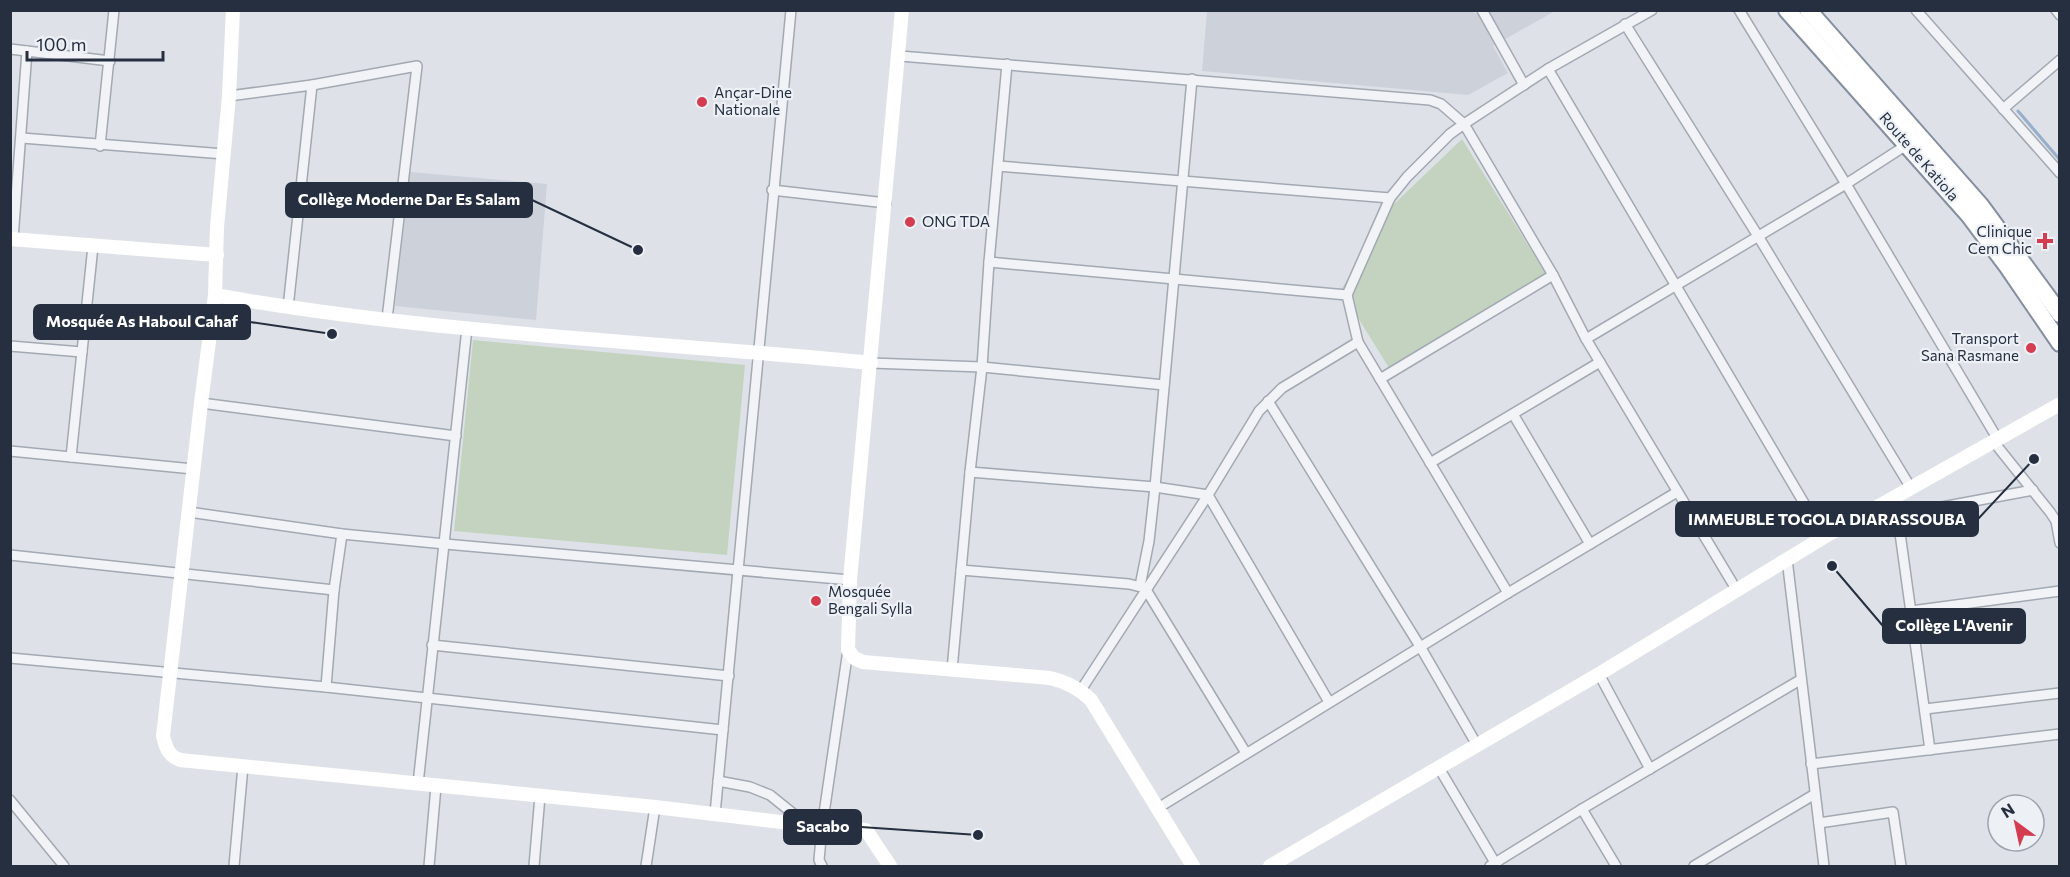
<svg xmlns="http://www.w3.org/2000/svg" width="2070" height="877" viewBox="0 0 2070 877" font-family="Commissioner,sans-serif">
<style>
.built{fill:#ccd1da}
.green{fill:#c3d3bf}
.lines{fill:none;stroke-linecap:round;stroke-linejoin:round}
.stream{stroke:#97afca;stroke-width:3}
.street-casing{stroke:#a3a9b2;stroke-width:12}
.highway-casing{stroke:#858f9f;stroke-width:20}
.street{stroke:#f1f3f6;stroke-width:9}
.secondary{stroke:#fff;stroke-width:14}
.highway{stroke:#fff;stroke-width:16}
.poi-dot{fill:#d43c50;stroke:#edf1f6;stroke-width:2}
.labels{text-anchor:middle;stroke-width:4.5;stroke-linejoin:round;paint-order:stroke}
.poi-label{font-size:15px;fill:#262f40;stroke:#edf1f6;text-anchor:start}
.street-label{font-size:15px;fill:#262f40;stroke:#edf1f6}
.leader{fill:none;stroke:#262f40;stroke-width:2}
.callout-dot{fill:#262f40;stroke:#edf1f6;stroke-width:2}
.callout{fill:#262f40;stroke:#262f40;stroke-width:2}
.callout-label{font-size:16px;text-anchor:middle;font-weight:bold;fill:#fff}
</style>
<rect width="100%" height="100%" fill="#dee2e8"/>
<!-- built -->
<g class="built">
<polygon points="1473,10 1475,14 1482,10 1555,11 1493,46 1508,73 1468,95 1202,71 1207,11"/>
<polygon points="410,172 547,184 536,320 395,306"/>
</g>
<!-- green -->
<g class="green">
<polygon points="1462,139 1546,274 1389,368 1341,290 1393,205"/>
<polygon points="473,340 745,365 727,555 454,531"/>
</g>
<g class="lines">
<!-- stream -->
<polyline class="stream" points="2018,111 2060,160"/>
<!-- street casing -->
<g class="street-casing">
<g id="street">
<polyline points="1482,10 1524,85"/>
<polyline points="1739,10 1846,184 1997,438"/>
<polyline points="1916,10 2060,173"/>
<polyline points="2056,10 2060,15"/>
<polyline points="1625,24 1758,236 1911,488"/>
<polyline points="10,49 110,61"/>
<polyline points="900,56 1430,100 1441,104 1464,124 1553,275 1586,339 1736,589"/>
<polyline points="1548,69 1824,537"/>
<polyline points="229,96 312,85 417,66 387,319"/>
<polyline points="2003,109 2060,60"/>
<polyline points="22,138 224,154"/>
<polyline points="100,146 114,10"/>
<polyline points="998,166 1390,198"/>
<polyline points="772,190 886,203"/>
<polyline points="13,239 27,51"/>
<polyline points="989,262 1347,295"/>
<polyline points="288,308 312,85"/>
<polyline points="1586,339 1846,184 1908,144"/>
<polyline points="10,346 82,352"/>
<polyline points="871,363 982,367 1164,385"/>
<polyline points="1380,379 1553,275"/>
<polyline points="1268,401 1421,648 1477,745"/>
<polyline points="201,403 456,436"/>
<polyline points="1513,414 1590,544"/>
<polyline points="1993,441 2050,512 2056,521 2060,543"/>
<polyline points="10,451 193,469"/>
<polyline points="71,457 93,246"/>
<polyline points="1430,463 1600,362"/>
<polyline points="970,472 1155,487 1208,495 1329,702"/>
<polyline points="1895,497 1930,750"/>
<polyline points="189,512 342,534 445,544 850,580"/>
<polyline points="1899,515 2033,490"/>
<polyline points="10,555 334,590"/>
<polyline points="1787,559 1824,866"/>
<polyline points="961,570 1129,584 1145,588 1246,753"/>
<polyline points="1140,586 1149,541 1155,487 1192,79"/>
<polyline points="1508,593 1358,342 1347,295 1390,198 1407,177 1450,134 1464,124 1548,69 1652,10"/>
<polyline points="1911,611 2060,591"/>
<polyline points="432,645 729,676"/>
<polyline points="10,658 326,687 723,730"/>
<polyline points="952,670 970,472 982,367 989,262 1007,64"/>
<polyline points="1599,674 1650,769"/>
<polyline points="326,687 334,590 342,534"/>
<polyline points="1081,690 1208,495 1259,411 1282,388 1358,342"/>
<polyline points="1925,709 2060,693"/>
<polyline points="1811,764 2060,734"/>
<polyline points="1439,768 1497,866"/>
<polyline points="718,781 750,787 770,795 806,824"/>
<path d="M 418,784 C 434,632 452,480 467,328"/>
<polyline points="10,800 64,866"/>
<polyline points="1158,808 1508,593 1677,492"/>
<polyline points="1582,809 1616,866"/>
<polyline points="715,814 791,10"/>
<polyline points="1819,823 1893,812 1901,866"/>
<polyline points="234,866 243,766"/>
<polyline points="429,866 436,786"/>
<polyline points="534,866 540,796"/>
<polyline points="646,866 655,807"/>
<polyline points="822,866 819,860 822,827 848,650"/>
<polyline points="1490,866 1582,809 1800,680"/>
<polyline points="1694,866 1815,794"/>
</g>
</g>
<!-- highway casing -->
<g class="highway-casing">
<g id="highway">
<polyline points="1787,10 1969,215 2008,267 2060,343"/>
<polyline points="1808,10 1980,205 2060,314"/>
</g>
</g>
<!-- street -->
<use href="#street" class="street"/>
<!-- secondary -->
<g class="secondary">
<path d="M 233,10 L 229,96 L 217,227 L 215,295 L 201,403 L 163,736 C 166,748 168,755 180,760 L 655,807 L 822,827 L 866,830 L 890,866"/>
<path d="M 902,10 L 850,580 L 848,650 L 854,658 L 863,662 L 1050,678 C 1067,682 1079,688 1091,700 L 1193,866"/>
<polyline points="10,239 217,255"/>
<path d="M 215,295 C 432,334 653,341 871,363"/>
<polyline points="1270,866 1599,674 1824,537 2060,404"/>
</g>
<!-- highway -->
<use href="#highway" class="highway"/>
</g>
<!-- markers -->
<g class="poi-dot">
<circle cx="702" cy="102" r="6"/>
<circle cx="910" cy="222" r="6"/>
<path d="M2042 232h6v6h6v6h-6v6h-6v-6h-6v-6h6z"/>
<circle cx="2031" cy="348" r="6"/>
<circle cx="816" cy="601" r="6"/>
</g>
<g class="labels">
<!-- poi labels -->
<g class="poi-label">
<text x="714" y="98">Ançar-Dine<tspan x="714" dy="17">Nationale</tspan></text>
<text x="922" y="227">ONG TDA</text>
<text x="2032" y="237" text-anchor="end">Clinique<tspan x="2032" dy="17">Cem Chic</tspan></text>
<text x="2019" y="344" text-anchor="end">Transport<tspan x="2019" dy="17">Sana Rasmane</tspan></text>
<text x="828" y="597">Mosquée<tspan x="828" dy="17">Bengali Sylla</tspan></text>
</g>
<!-- street labels -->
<g class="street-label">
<text transform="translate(1919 157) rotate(49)" y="5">Route de Katiola</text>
</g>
</g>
<!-- callouts -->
<path class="leader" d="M638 250L532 200M332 334L250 322M2034 459L1978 519M1832 566L1883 626M978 835L861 827"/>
<g class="callout-dot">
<circle cx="638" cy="250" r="6"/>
<circle cx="332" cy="334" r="6"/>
<circle cx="2034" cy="459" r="6"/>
<circle cx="1832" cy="566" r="6"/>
<circle cx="978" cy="835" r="6"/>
</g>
<g class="callout">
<rect x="286" y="183" width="246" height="34" rx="6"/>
<rect x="34" y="305" width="216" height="34" rx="6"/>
<rect x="1676" y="502" width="302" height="34" rx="6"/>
<rect x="1883" y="609" width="142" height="34" rx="6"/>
<rect x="784" y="810" width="77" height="34" rx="6"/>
</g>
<g class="callout-label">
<text x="409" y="205">Collège Moderne Dar Es Salam</text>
<text x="142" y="327">Mosquée As Haboul Cahaf</text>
<text x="1827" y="525">IMMEUBLE TOGOLA DIARASSOUBA</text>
<text x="1954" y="631">Collège L'Avenir</text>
<text x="823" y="832">Sacabo</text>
</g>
<!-- border -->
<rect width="2070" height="877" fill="none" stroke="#262f40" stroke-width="24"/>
<!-- north arrow -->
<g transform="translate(2016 823) rotate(327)"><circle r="28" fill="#edf1f6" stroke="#9da3ad" stroke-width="1.5"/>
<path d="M0-4.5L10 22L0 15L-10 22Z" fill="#d43c50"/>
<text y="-9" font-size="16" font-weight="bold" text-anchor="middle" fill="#262f40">N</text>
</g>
<!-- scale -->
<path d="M27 51v9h136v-9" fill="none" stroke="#262f40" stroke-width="3"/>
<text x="36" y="51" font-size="18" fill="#262f40" stroke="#edf1f6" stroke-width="4.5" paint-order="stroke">100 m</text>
</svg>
